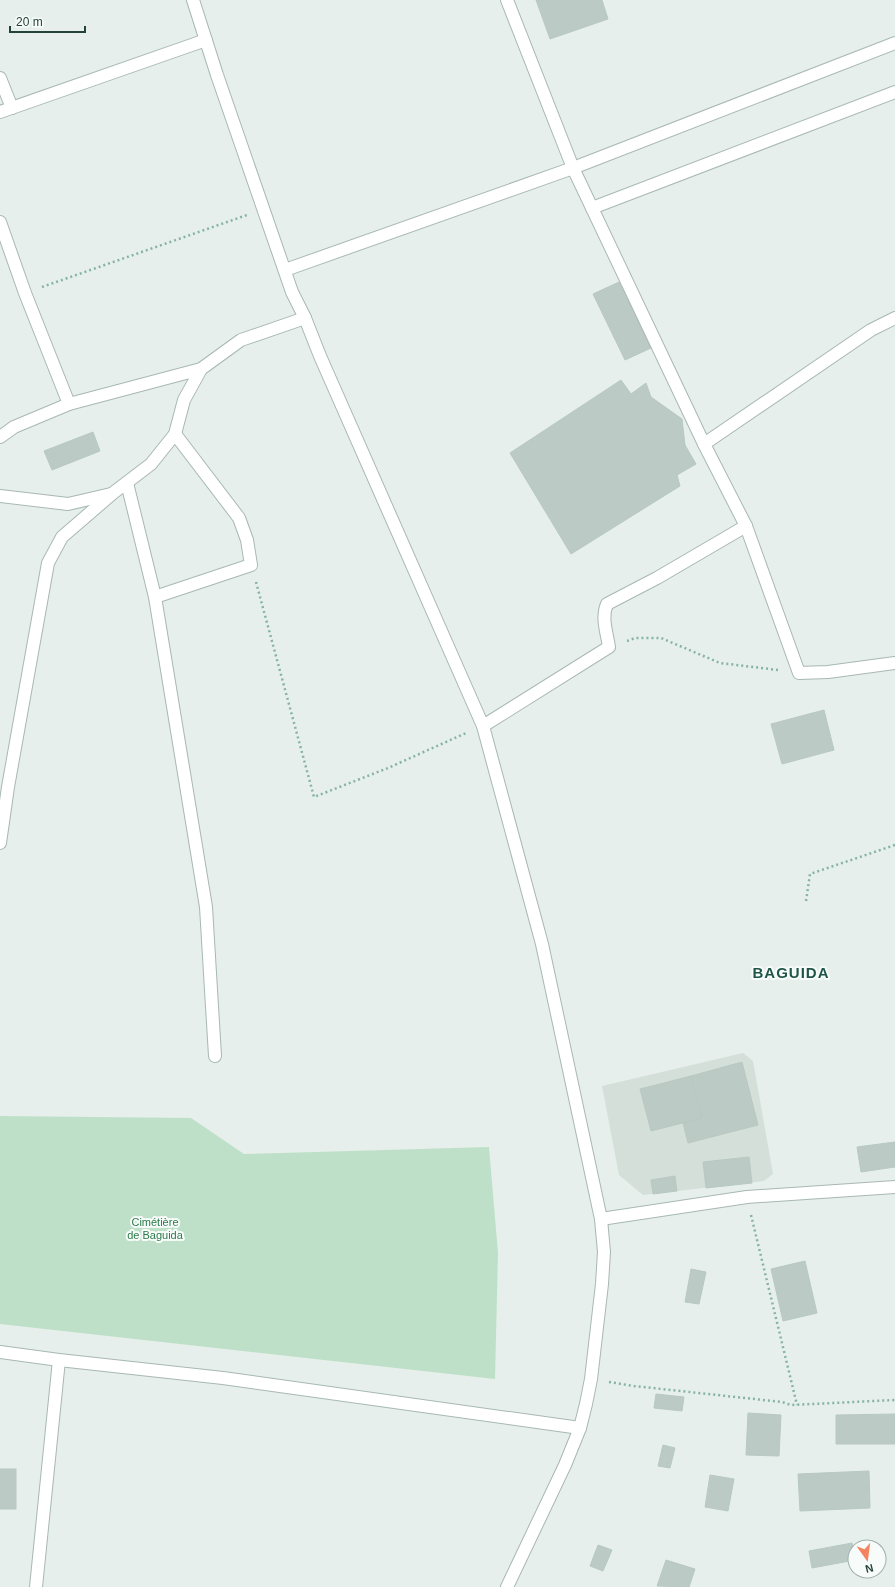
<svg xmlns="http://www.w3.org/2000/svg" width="895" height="1587" viewBox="0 0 895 1587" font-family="Helvetica,sans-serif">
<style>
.built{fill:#d4dfda}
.green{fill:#bfe0c8}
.building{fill:#bbcac4;stroke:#b8c9c2}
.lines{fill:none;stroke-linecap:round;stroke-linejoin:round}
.minor-casing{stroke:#a8b8b2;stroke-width:14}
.tertiary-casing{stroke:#a8b8b2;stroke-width:14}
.path{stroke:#86b3a5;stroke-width:2.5;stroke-dasharray:2 3;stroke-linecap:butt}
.minor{stroke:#fff;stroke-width:12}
.tertiary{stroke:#fff;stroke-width:12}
.labels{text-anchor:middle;stroke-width:4;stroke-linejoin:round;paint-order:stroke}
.park-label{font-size:11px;fill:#2d7a4b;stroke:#f7fbf9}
.district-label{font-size:15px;font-weight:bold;letter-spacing:1px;fill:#1f5548;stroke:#f7fbf9}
</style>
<rect width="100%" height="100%" fill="#e6efeb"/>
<!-- built -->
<polygon class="built" points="743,1053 753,1061 773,1174 764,1181 643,1195 619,1175 602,1086"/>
<!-- green -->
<polygon class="green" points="0,1116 191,1118 244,1154 489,1147 498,1253 495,1379 0,1324"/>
<!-- building -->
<g class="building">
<polygon points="536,0 602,0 608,19 550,39"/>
<polygon points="619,282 651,348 625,360 593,294"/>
<polygon points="621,380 631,394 646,383 651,397 682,419 685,445 696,464 677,475 680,486 571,554 510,453"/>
<polygon points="93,432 100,451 52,470 44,451"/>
<polygon points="824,710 834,750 782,764 771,724"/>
<polygon points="742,1062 758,1125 688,1143 683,1123 702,1118 691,1076"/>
<polygon points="691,1076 702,1118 651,1131 640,1089"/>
<polygon points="895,1142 895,1167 861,1172 857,1147"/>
<polygon points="749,1157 752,1183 706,1188 703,1162"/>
<polygon points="675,1176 677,1191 653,1194 651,1180"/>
<polygon points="805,1261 817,1313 783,1321 771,1269"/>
<polygon points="691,1269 706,1272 699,1304 685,1302"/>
<polygon points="656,1394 684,1397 682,1411 654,1408"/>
<polygon points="748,1413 781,1415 779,1456 746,1455"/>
<polygon points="895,1414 895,1444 836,1444 836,1415"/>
<polygon points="663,1445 675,1448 670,1468 658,1466"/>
<rect x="0" y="1469" width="16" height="40"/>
<polygon points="869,1471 870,1508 800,1511 798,1474"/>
<polygon points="710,1475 734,1479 728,1511 705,1507"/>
<polygon points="852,1543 855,1560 812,1568 809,1551"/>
<polygon points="598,1545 612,1550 603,1571 590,1566"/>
<polygon points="666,1560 695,1569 689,1587 657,1586"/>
</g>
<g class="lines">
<!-- minor casing -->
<g class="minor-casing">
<g id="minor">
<polyline points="507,0 573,168 704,444 746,526 799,673 828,672 895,663"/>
<polyline points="0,78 12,108"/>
<polyline points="0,112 206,40"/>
<polyline points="592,208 895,92"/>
<polyline points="0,222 25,293 69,404"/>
<polyline points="285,270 573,168 895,43"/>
<polyline points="0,437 14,427 69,404 201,369 241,340 305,318"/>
<polyline points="704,444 871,330 895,318"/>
<polyline points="127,483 155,597 206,907 215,1056"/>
<polyline points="0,496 68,504 111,494"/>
<polyline points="155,597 251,565 247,540 239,518 175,434"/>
<path d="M 483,726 L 609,647 C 607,633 601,618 607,604 L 657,578 L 746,526"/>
<polyline points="0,843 8,787 48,563 62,537 113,493 151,464 175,434 184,400 201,369"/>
<polyline points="601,1219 747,1197 895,1187"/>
<polyline points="0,1352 59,1360 223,1378 580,1428"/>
<polyline points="36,1587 59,1360"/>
</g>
</g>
<!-- tertiary casing -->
<g class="tertiary-casing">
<polyline id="tertiary" points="193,0 217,75 292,292 305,318 320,356 483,726 542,944 601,1219 604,1252 602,1284 591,1379 586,1404 580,1428 565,1465 507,1587"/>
</g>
<!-- path -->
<g class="path">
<polyline points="42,287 247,215"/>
<polyline points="256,582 314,797 388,768 466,733"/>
<polyline points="627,641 635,638 661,638 720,663 778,670"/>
<polyline points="806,901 810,874 895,845"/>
<polyline points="751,1215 797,1405"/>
<polyline points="609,1382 634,1386 782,1402 791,1405 895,1400"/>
</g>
<!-- minor -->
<use href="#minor" class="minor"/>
<!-- tertiary -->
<use href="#tertiary" class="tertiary"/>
</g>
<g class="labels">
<!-- park labels -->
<g class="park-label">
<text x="155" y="1226">Cimétière<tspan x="155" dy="13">de Baguida</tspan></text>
</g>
<!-- district labels -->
<g class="district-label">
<text x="791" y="978">BAGUIDA</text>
</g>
</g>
<!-- north arrow -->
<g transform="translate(867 1559) rotate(166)"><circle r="19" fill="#f7fbf9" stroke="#a3b1ad"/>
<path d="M0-3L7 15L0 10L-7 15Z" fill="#f4845f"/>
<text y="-6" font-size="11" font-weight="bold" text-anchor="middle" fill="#24423a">N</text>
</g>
<!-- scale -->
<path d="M10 26v6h75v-6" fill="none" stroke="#24423a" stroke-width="2"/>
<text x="16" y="26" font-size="12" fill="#24423a" stroke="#f7fbf9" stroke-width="3" paint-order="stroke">20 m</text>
</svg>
